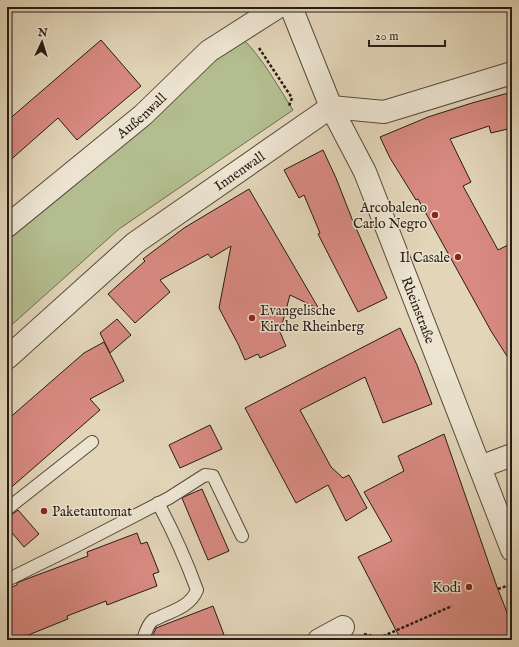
<svg xmlns="http://www.w3.org/2000/svg" width="519" height="647" viewBox="0 0 519 647" font-family="'IM FELL English',serif">
<style>
.green{fill:#b3bd8f;stroke:#6d6c52}
.building{fill:#d88a81;stroke:#271b16}
.lines{fill:none;stroke-linecap:round;stroke-linejoin:round}
.service-casing{stroke:#564a3e;stroke-width:14}
.minor-casing{stroke:#564a3e;stroke-width:24}
.tertiary-casing{stroke:#564a3e;stroke-width:24}
.path{stroke:#271b16;stroke-width:2.5;stroke-dasharray:3 2;stroke-linecap:butt}
.service{stroke:#ece4d1;stroke-width:12}
.minor{stroke:#ece4d1;stroke-width:22}
.tertiary{stroke:#ece4d1;stroke-width:22}
.poi-dot{fill:#8f2418;stroke:#ece4d1;stroke-width:1.5}
.labels{text-anchor:middle;stroke-width:3;stroke-linejoin:round;paint-order:stroke}
.street-label{font-size:14px;fill:#271b16;stroke:#ece4d1}
.poi-label{font-size:14px;fill:#271b16;stroke:#ece4d1;text-anchor:end}
</style>
<rect width="100%" height="100%" fill="#e2d5b8"/>
<filter id="stains"><feTurbulence type="fractalNoise" baseFrequency=".005" numOctaves="4"/><feColorMatrix values="0 0 0 0 .2 0 0 0 0 .09 0 0 0 0 .02 0 0 0 .5 -.17"/></filter>
<radialGradient id="worn" r=".72"><stop offset=".6" stop-color="#630" stop-opacity="0"/><stop offset="1" stop-color="#630" stop-opacity=".3"/></radialGradient>
<!-- green -->
<path class="green" d="M 243,39 C 264,60 277,85 293,110 L 119,229 L 7,329 L 7,241 L 73,187 L 218,55 Z"/>
<!-- building -->
<g class="building">
<polygon points="101,40 141,86 77,140 58,118 7,163 7,121"/>
<polygon points="512,92 512,128 491,133 489,126 450,139 471,182 463,186 498,250 512,243 512,364 491,331 418,199 416,200 390,158 380,137 428,117 472,103"/>
<polygon points="323,150 336,178 352,219 387,298 358,312 318,234 320,233 304,195 299,198 284,170"/>
<polygon points="249,189 319,309 290,295 280,332 286,346 260,358 258,354 245,360 238,344 219,308 231,246 211,258 208,254 160,280 170,292 135,323 108,294 145,261 143,259 184,228"/>
<polygon points="117,319 131,335 110,353 100,333"/>
<polygon points="400,328 417,365 432,404 383,423 365,377 300,410 331,467 343,478 349,475 367,508 346,521 328,485 296,503 245,408"/>
<polygon points="104,342 124,381 90,399 100,410 7,491 7,420 84,353"/>
<polygon points="210,425 222,449 180,468 169,445"/>
<polygon points="444,434 497,587 512,625 512,640 401,640 358,557 392,541 364,492 404,471 398,456"/>
<polygon points="202,489 229,551 208,560 182,498 188,495"/>
<polygon points="18,510 39,534 24,547 7,527 7,516 11,515"/>
<polygon points="137,533 141,544 147,542 159,572 153,574 157,586 107,605 106,601 67,616 68,619 16,640 7,640 7,589 17,585 17,583 24,580 88,556 87,552"/>
<polygon points="213,606 226,640 151,640 156,628"/>
</g>
<g class="lines">
<!-- service casing -->
<g class="service-casing">
<g id="service">
<polyline points="7,509 92,442"/>
<polyline points="7,580 76,546 169,498 205,475 213,476 242,536"/>
<path d="M 143,640 C 145,634 147,625 153,620 C 156,619 159,618 162,616 C 176,610 191,605 197,590 C 186,560 173,531 158,503"/>
</g>
</g>
<!-- minor casing -->
<g class="minor-casing">
<g id="minor">
<polyline points="331,107 384,112 512,73"/>
<polyline points="480,467 512,455"/>
<polyline points="319,640 343,627"/>
</g>
</g>
<!-- tertiary casing -->
<g class="tertiary-casing">
<g id="tertiary">
<path id="s1" d="M 291,7 L 331,107 L 365,172 L 512,550"/>
<path id="s2" d="M 7,226 L 143,115 L 209,51 L 278,7"/>
<path id="s3" d="M 7,358 L 135,243 L 331,107"/>
</g>
</g>
<!-- path -->
<g class="path">
<polyline points="259,48 292,98 289,106"/>
<polyline points="498,589 512,584"/>
<polyline points="364,634 379,638 452,606"/>
</g>
<!-- service -->
<use href="#service" class="service"/>
<!-- minor -->
<use href="#minor" class="minor"/>
<!-- tertiary -->
<use href="#tertiary" class="tertiary"/>
</g>
<!-- markers -->
<g class="poi-dot">
<circle cx="435" cy="215" r="4"/>
<circle cx="458" cy="257" r="4"/>
<circle cx="252" cy="318" r="4"/>
<circle cx="44" cy="511" r="4"/>
<circle cx="469" cy="587" r="4"/>
</g>
<g class="labels">
<!-- street labels -->
<g class="street-label">
<text dy="5" stroke="none"><textPath href="#s2" startOffset="174">Außenwall</textPath></text>
<text dy="5" stroke="none"><textPath href="#s3" startOffset="299">Innenwall</textPath></text>
<text dy="5" stroke="none"><textPath href="#s1" startOffset="329">Rheinstraße</textPath></text>
</g>
<!-- poi labels -->
<g class="poi-label">
<text x="427" y="212">Arcobaleno<tspan x="427" dy="16">Carlo Negro</tspan></text>
<text x="450" y="262">Il Casale</text>
<text x="260" y="315" text-anchor="start">Evangelische<tspan x="260" dy="16">Kirche Rheinberg</tspan></text>
<text x="52" y="516" text-anchor="start">Paketautomat</text>
<text x="461" y="592">Kodi</text>
</g>
</g>
<!-- margin -->
<rect width="519" height="647" fill="none" stroke="#e2d5b8" stroke-width="24"/>
<rect x="8" y="8" width="503" height="631" fill="none" stroke="#271b16" stroke-width="2"/>
<rect x="12" y="12" width="495" height="623" fill="none" stroke="#271b16"/>
<!-- north arrow -->
<g transform="translate(42 42) rotate(4)" stroke="#ece4d1" stroke-width="3" paint-order="stroke">
<path d="M0-3L7 15L0 10L-7 15Z" fill="#271b16"/>
<text y="-6" font-size="11" font-weight="bold" text-anchor="middle" fill="#271b16">N</text>
</g>
<!-- scale -->
<path d="M369 40v6h76v-6" fill="none" stroke="#271b16" stroke-width="2"/>
<text x="375" y="40" font-size="12" fill="#271b16" stroke="#ece4d1" stroke-width="3" paint-order="stroke">20 m</text>
<rect width="100%" height="100%" filter="url(#stains)"/>
<rect width="100%" height="100%" fill="url(#worn)"/>
</svg>
